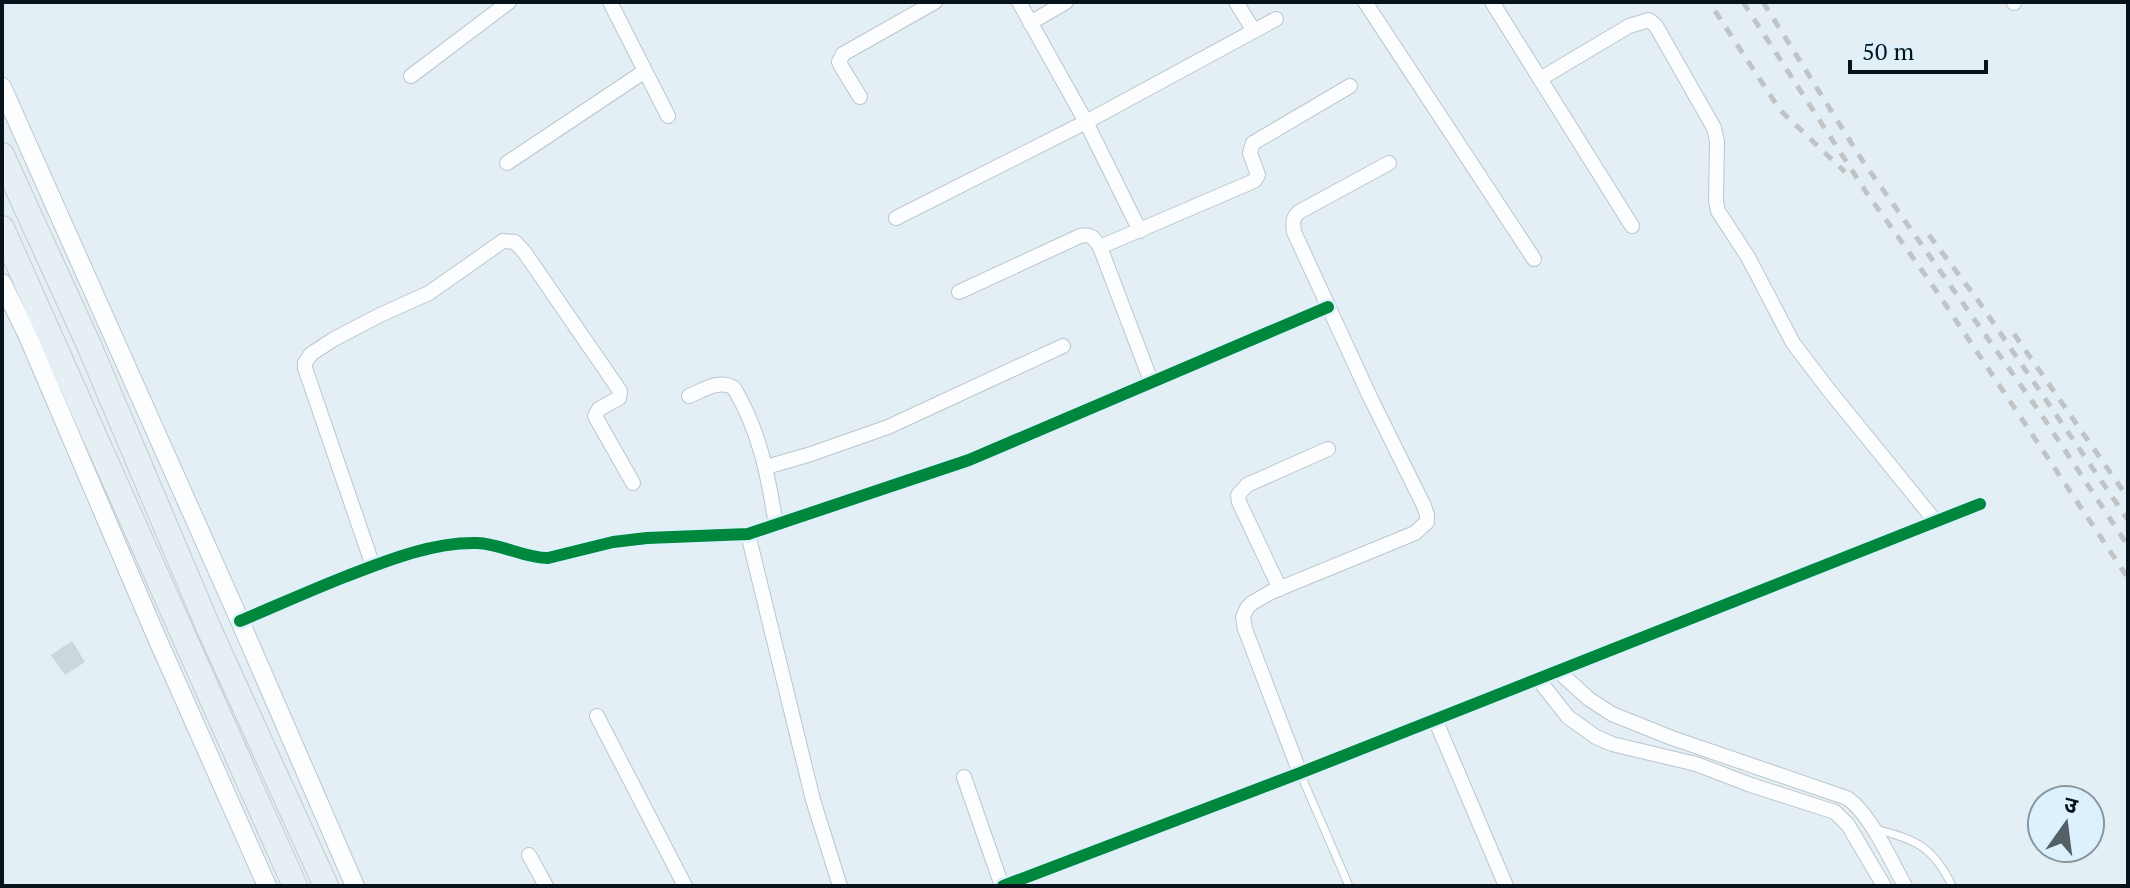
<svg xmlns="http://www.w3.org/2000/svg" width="2130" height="888" viewBox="0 0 2130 888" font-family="'PT Serif','Noto Sans Devanagari',serif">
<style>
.building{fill:#ccd7dd}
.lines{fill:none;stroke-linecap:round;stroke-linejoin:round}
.service-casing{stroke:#bbc6cd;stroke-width:9}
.minor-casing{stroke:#bbc6cd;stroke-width:16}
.tertiary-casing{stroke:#bbc6cd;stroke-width:20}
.trunk-casing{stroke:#c4cacd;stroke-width:26}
.service{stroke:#fbfdfe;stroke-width:7}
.minor{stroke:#fbfdfe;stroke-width:14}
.tertiary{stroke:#fbfdfe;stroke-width:18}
.trunk{stroke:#e6eff4;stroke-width:24}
.rail{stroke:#c0c4c5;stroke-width:5;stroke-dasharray:10 10;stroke-linecap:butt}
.cycleway-casing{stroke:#ddf1fc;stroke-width:17}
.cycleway{stroke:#00873e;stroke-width:12}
</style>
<rect width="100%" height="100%" fill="#e4eff5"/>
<!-- building -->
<polygon class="building" points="72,641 85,662 65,675 51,655"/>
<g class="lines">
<!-- service casing -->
<g class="service-casing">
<g id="service">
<polyline points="1300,773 1349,886"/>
<path d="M 1874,829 C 1914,838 1934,847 1952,886"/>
</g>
</g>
<!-- minor casing -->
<g class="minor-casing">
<g id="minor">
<polyline points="610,2 668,116"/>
<polyline points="1019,2 1086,122 1140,231"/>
<polyline points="1236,2 1254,31"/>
<polyline points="1365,2 1534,259"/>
<polyline points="1492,2 1632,226"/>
<polyline points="2014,2 2014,3"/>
<polyline points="1030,23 1066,2"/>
<polyline points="411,76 509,2"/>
<polyline points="1540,79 1629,26 1649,20 1656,26 1714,128 1717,141 1716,201 1718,211 1748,257 1793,343 1828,389 1936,522"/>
<polyline points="860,97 841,66 839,62 843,54 935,2"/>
<polyline points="507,163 645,71"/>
<polyline points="896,218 1086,122 1276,19"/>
<polyline points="1100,247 1254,181 1258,175 1250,153 1253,143 1350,86"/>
<path d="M 959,292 L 1080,236 C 1091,233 1094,238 1100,247 L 1151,381"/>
<path d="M 689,396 C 703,390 719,379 734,388 C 760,432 768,475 776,525"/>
<polyline points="766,467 808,455 888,427 1063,346"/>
<polyline points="748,534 813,800 840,886"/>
<polyline points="373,566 305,368 305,363 311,354 334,339 380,315 429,293 503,241 515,242 525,253 620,391 619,398 599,409 595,416 633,483"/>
<polyline points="1280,589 1239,502 1238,495 1247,485 1328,449"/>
<path d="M 240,621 C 276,606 311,590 347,576 C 388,560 433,542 477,543 C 502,544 524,558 548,558 L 613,542 L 647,538 L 748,534 L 969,460 L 1328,307"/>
<path d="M 1558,671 L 1589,699 L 1612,714 L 1672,738 L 1847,798 C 1870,813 1891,861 1905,886"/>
<polyline points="1538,679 1568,717 1596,737 1612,744 1696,764 1751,785 1835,812 1848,825 1884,886"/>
<polyline points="597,716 685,886"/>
<polyline points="1435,719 1506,886"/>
<path d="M 1300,773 L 1245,629 L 1243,617 L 1247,608 L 1252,603 L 1271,592 L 1415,533 L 1427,522 L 1427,515 L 1424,506 L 1370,397 L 1294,232 C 1293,223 1292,218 1299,212 L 1389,163"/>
<polyline points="964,777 1002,886"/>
<polyline points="529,855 546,886"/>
<polyline points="1003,886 1300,773 1980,504"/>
</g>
</g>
<!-- tertiary casing -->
<g class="tertiary-casing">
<g id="tertiary">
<polyline points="2,87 240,621 355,886"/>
<polyline points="2,283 27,334 156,636 267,886"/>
</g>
</g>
<!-- trunk casing -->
<g class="trunk-casing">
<g id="trunk">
<polyline points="2,155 88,343 210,631 326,886"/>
<polyline points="2,228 295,886"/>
</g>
</g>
<!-- service -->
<use href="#service" class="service"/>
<!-- minor -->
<use href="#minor" class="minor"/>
<!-- tertiary -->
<use href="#tertiary" class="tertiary"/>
<!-- trunk -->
<use href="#trunk" class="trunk"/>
<!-- rail -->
<g class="rail">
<polyline points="1743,2 1866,192 1931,283 2128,578"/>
<polyline points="1763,2 1862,160 2041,414 2128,546"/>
<polyline points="1715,11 1780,110 1845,172"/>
<polyline points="1929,235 1977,299 2128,520"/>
<polyline points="2014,334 2128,498"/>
</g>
<!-- cycleway casing -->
<g class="cycleway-casing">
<g id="cycleway">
<path d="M 240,621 C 276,606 311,590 347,576 C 388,560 433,542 477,543 C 502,544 524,558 548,558 L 613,542 L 647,538 L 748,534 L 969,460 L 1328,307"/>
<polyline points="1003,886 1300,773 1980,504"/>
</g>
</g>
<!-- cycleway -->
<use href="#cycleway" class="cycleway"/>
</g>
<!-- border -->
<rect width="2130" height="888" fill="none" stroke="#07131a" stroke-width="8"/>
<!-- north arrow -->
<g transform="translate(2066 824) rotate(14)"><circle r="38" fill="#ddf1fc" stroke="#8798a2" stroke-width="2"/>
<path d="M0-6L14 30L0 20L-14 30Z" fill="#546067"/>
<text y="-12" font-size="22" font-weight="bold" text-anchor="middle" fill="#07131a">उ</text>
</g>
<!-- scale -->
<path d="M1850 60v12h136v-12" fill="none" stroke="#07131a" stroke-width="4"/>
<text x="1862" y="60" font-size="24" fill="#07131a" stroke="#ddf1fc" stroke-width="6" paint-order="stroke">50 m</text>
</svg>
